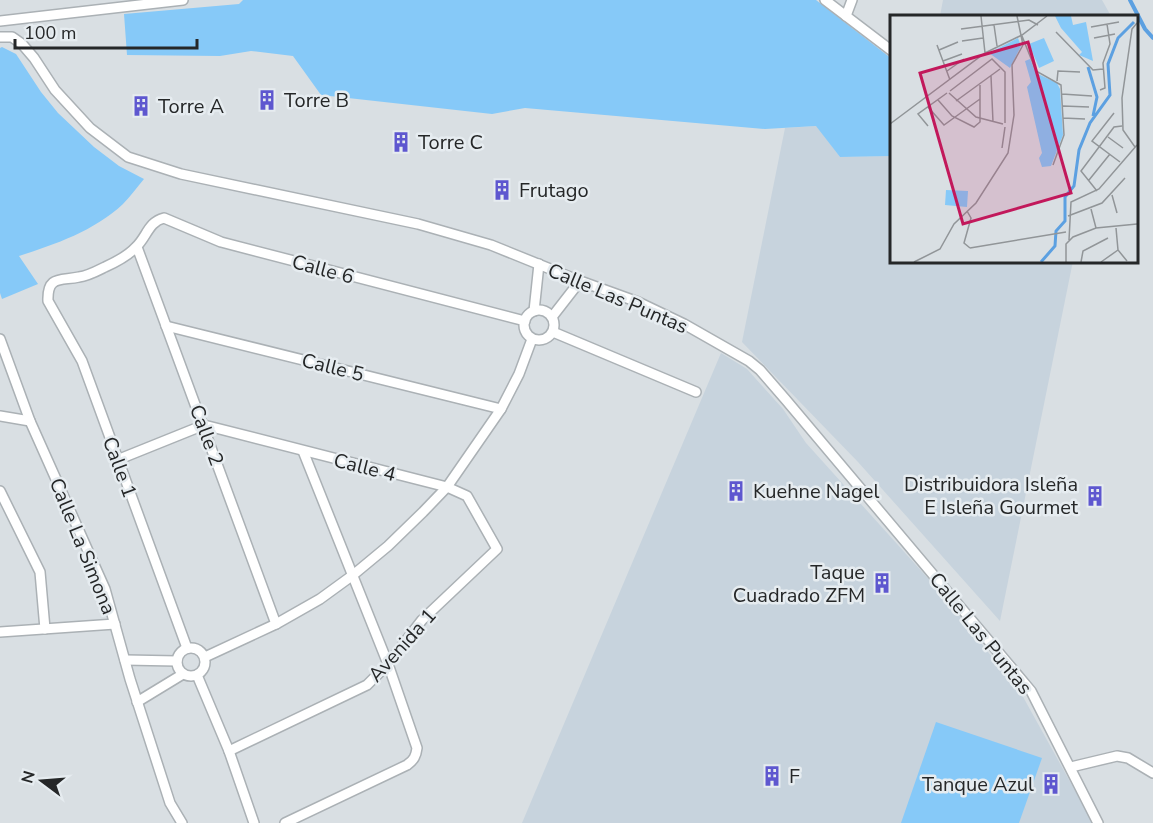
<svg xmlns="http://www.w3.org/2000/svg" width="1153" height="823" viewBox="0 0 1153 823" font-family="'Nunito Sans',sans-serif">
<style>
.built{fill:#c7d3dd}
.green{fill:#86c9f8}
.lines{fill:none;stroke-linecap:round;stroke-linejoin:round}
.stream{stroke:#5ca0e1;stroke-width:4}
.street-casing{stroke:#abb1b5;stroke-width:12}
.street{stroke:#fff;stroke-width:9}
.labels{text-anchor:middle;stroke-width:5;stroke-linejoin:round;paint-order:stroke}
.poi-label{font-size:20px;fill:#252728;stroke:#e6ecf0;text-anchor:start}
.street-label{font-size:20px;fill:#252728;stroke:#e6ecf0}
.inset-river{fill:none;stroke:#5ca0e1;stroke-width:3}
.inset-road{fill:none;stroke:#919598;stroke-width:1.5}
.view{fill:#c2185b;fill-opacity:0.15;stroke:#c2185b;stroke-width:3}
.inset-edge{fill:none;stroke:#252728;stroke-width:3}
</style>
<rect width="100%" height="100%" fill="#d9dfe3"/>
<!-- built -->
<g class="built">
<polygon points="943,0 1102,0 1111,16 940,16"/>
<polygon points="817,126 840,157 892,156 892,261 1073,261 1000,621 858,462 742,342 785,128"/>
<polygon points="721,353 747,369 783,409 806,443 943,595 1022,695 1093,823 522,823"/>
</g>
<!-- green -->
<g class="green">
<polygon points="243,0 816,0 892,59 892,156 840,157 816,126 765,129 525,108 492,114 321,95 293,56 251,51 220,56 127,55 124,14 239,4"/>
<path d="M 2,47 L 16,54 L 41,92 L 58,113 L 94,147 L 119,166 L 144,179 C 137,187 131,196 123,204 C 94,231 56,244 19,256 L 38,284 L 2,299 L 0,293 L 0,48 Z"/>
<polygon points="936,722 1042,758 1019,823 901,823"/>
</g>
<g class="lines">
<!-- stream -->
<polyline class="stream" points="1130,0 1145,29 1153,38"/>
<!-- street casing -->
<g class="street-casing">
<g id="street">
<polyline points="825,0 892,51"/>
<polyline points="846,16 852,0"/>
<polyline points="0,21 183,0"/>
<polyline points="0,37 12,37 22,44 34,58 55,90 90,128 128,157 181,174 418,224 491,245 580,281 638,302 684,324 749,361 760,370 786,400 1031,691 1098,823"/>
<polyline points="137,247 276,624"/>
<circle cx="539" cy="325" r="15"/>
<polyline points="534,311 539,264"/>
<polyline points="552,317 580,281"/>
<polyline points="166,326 501,409"/>
<polyline points="553,332 696,392"/>
<polyline points="0,339 30,421 105,589 130,679 170,803 182,823"/>
<polyline points="0,416 30,421"/>
<polyline points="204,425 447,487 467,496 497,549 422,620 388,664 367,685 229,751"/>
<polyline points="117,460 204,425"/>
<polyline points="0,491 40,572 45,629"/>
<polyline points="0,632 115,624"/>
<circle cx="191" cy="662" r="14"/>
<path d="M 187,648 L 82,361 L 48,301 C 47,275 61,281 79,277 C 88,276 97,271 105,267 C 116,262 128,256 136,247 C 147,237 148,222 164,218 L 221,242 L 525,321"/>
<polyline points="205,657 276,624 320,599 353,575 388,546 423,512 447,487 501,409 519,374 532,339"/>
<polyline points="125,660 177,661"/>
<polyline points="197,675 229,751 254,823"/>
<polyline points="137,702 183,674"/>
<polyline points="1071,767 1117,756 1128,758 1153,773"/>
<path d="M 285,823 L 407,765 C 414,760 416,756 417,748 L 388,664 L 303,451"/>
</g>
</g>
<!-- street -->
<use href="#street" class="street"/>
</g>
<!-- icons -->
<defs>
<g id="building-bare" transform="scale(1.62)"><path d="M-4-6H4V6H1V3H-1V6H-4ZM-2.5-4.3h1.7v1.8h-1.7ZM.8-4.3h1.7v1.8H.8ZM-2.5-1h1.7V.8h-1.7ZM.8-1h1.7V.8H.8Z" fill="#5e57cf" stroke="#e6ecf0" stroke-width="2.5" paint-order="stroke"/></g>
</defs>
<g fill-rule="evenodd">
<use href="#building-bare" x="267" y="100"/>
<use href="#building-bare" x="141" y="106"/>
<use href="#building-bare" x="401" y="142"/>
<use href="#building-bare" x="502" y="190"/>
<use href="#building-bare" x="736" y="491"/>
<use href="#building-bare" x="1095" y="496"/>
<use href="#building-bare" x="882" y="583"/>
<use href="#building-bare" x="772" y="776"/>
<use href="#building-bare" x="1051" y="784"/>
</g>
<g class="labels">
<!-- poi labels -->
<g class="poi-label">
<text x="284" y="107">Torre B</text>
<text x="158" y="113">Torre A</text>
<text x="418" y="149">Torre C</text>
<text x="519" y="197">Frutago</text>
<text x="1078" y="491" text-anchor="end">Distribuidora Isleña<tspan x="1078" dy="23">E Isleña Gourmet</tspan></text>
<text x="753" y="498">Kuehne Nagel</text>
<text x="865" y="579" text-anchor="end">Taque<tspan x="865" dy="23">Cuadrado ZFM</tspan></text>
<text x="789" y="783">F</text>
<text x="1034" y="791" text-anchor="end">Tanque Azul</text>
</g>
<!-- street labels -->
<g class="street-label">
<text transform="translate(323 269) rotate(15)" y="7">Calle 6</text>
<text transform="translate(618 298) rotate(23)" y="7">Calle Las Puntas</text>
<text transform="translate(333 367) rotate(14)" y="7">Calle 5</text>
<text transform="translate(207 435) rotate(70)" y="7">Calle 2</text>
<text transform="translate(120 467) rotate(70)" y="7">Calle 1</text>
<text transform="translate(365 467) rotate(14)" y="7">Calle 4</text>
<text transform="translate(83 546) rotate(68)" y="7">Calle La Simona</text>
<text transform="translate(981 633) rotate(51)" y="7">Calle Las Puntas</text>
<text transform="translate(402 645) rotate(-48)" y="7">Avenida 1</text>
</g>
</g>
<!-- overview -->
<g transform="translate(890 15)">
<rect width="248" height="248" fill="#d9dfe3"/>
<path d="M 165,1 L 181,1 L 183,10 L 196,7 L 203,46 L 189,40 L 192,37 L 171,13 ZM 128,23 L 131,31 L 120,53 L 99,38 ZM 154,23 L 164,46 L 149,53 L 139,29 ZM 140,44 L 146,58 L 167,68 L 170,74 L 173,120 L 161,151 L 152,152 L 149,143 L 152,138 L 137,72 L 141,67 L 135,46 ZM 56,175 L 78,176 L 77,192 L 55,190 Z" fill="#86c9f8"/>
<path class="inset-river" d="M 198,52 L 207,82 L 203,101M 151,247 L 165,231 L 166,216 L 175,206 L 175,182 L 184,171 L 189,135 L 200,108 L 220,80 L 218,49 L 228,23 L 244,7"/>
<path class="inset-road" d="M 91,1 L 95,38M 104,10 L 107,31M 201,12 L 229,7M 71,14 L 139,5 L 148,10M 166,17 L 203,55 L 213,54M 132,21 L 146,56 L 171,70 L 174,120 L 163,150M 204,23 L 225,19M 72,26 L 93,23M 47,30 L 60,65M 49,35 L 68,27M 53,46 L 72,39M 57,56 L 74,44M 101,61 L 103,107M 167,66 L 168,56 L 190,57M 210,75 L 215,73 L 213,48 L 220,29 L 217,9M 60,76 L 102,44 L 115,57 L 115,108M 59,78 L 86,102 L 113,109M 172,79 L 202,81M 48,85 L 62,101 L 84,112 L 90,107 L 90,70M 66,86 L 110,54M 173,91 L 199,92M 38,92 L 54,110 L 90,84M 224,98 L 202,126 L 230,147M 173,103 L 195,104M 0,109 L 95,38 L 132,20 L 157,1M 38,111 L 28,99 L 57,78M 218,122 L 233,133M 245,132 L 233,115 L 232,83 L 242,14 L 247,8M 112,133 L 115,112M 199,165 L 220,139M 207,176 L 191,156 L 224,112 L 232,111M 222,180 L 227,198M 201,194 L 206,213M 77,196 L 81,203 L 74,228 L 80,233M 178,201 L 212,188 L 235,163M 226,213 L 228,235 L 237,246M 179,225 L 181,187 L 209,174 L 247,130M 80,233 L 176,217M 24,247 L 50,234 L 64,209 L 86,188 L 118,138 L 124,100 L 122,50 L 133,30 L 127,1M 176,247 L 176,229 L 183,222 L 206,213 L 247,209M 191,247 L 193,236 L 218,223M 211,247 L 228,235"/>
<path class="view" d="M 138,27 L 181,178 L 73,209 L 30,58 Z"/>
<rect width="248" height="248" class="inset-edge"/>
</g>
<!-- north arrow -->
<g transform="translate(42 781) rotate(286)" stroke="#e6ecf0" stroke-width="4.5" paint-order="stroke">
<path d="M0-4.5L10 22L0 15L-10 22Z" fill="#252728"/>
<text y="-9" font-size="16" font-weight="bold" text-anchor="middle" fill="#252728">N</text>
</g>
<!-- scale -->
<path d="M15 39v9h182v-9" fill="none" stroke="#252728" stroke-width="3"/>
<text x="24" y="39" font-size="18" fill="#252728" stroke="#e6ecf0" stroke-width="4.5" paint-order="stroke">100 m</text>
</svg>
